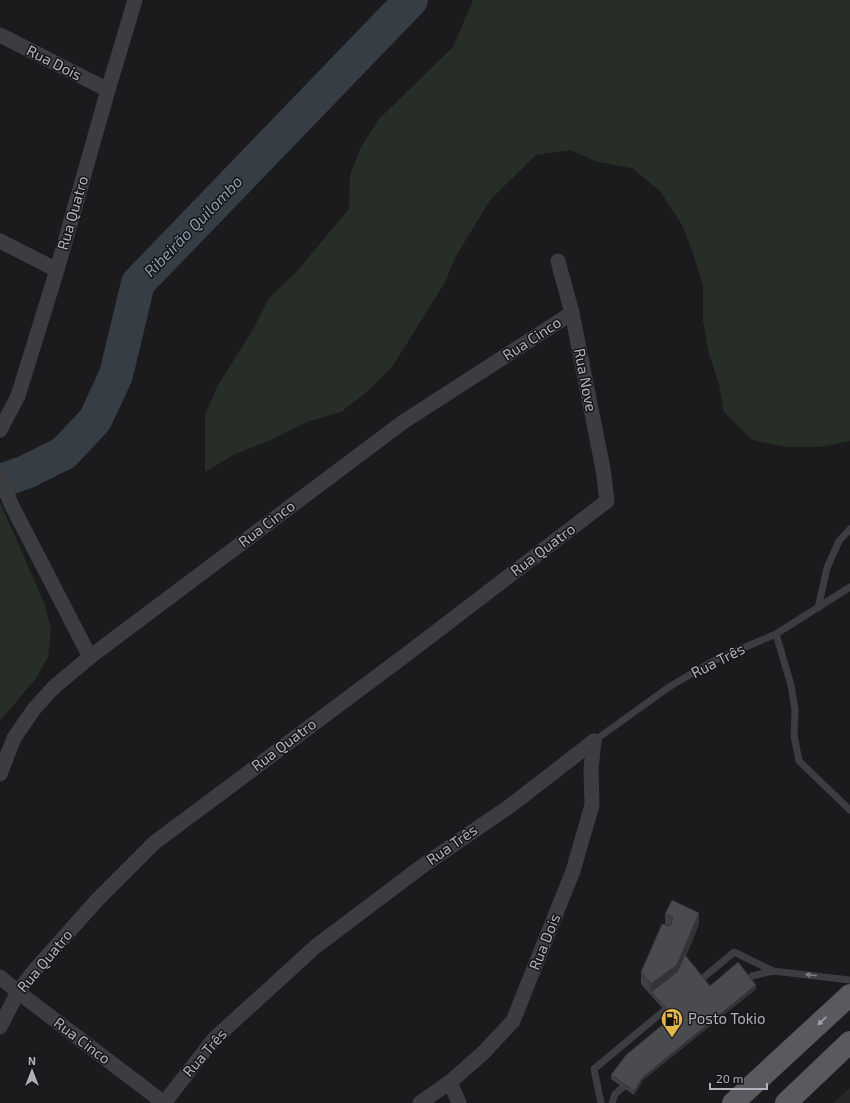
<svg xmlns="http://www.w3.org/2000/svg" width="850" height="1103" viewBox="0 0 850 1103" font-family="'Exo 2',sans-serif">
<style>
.built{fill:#272729}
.green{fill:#272e28}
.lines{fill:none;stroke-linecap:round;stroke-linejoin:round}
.river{stroke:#363d45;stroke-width:34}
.service{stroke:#3c3d41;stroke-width:7}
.minor{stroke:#3c3d41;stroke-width:15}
.primary{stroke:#585a60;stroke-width:22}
.wall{fill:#404044}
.shaded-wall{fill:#343437}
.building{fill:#4a4b4f;stroke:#343437}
.oneway{fill:#7b7d84}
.oneway2{fill:#9ea0a9}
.labels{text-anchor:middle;stroke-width:3;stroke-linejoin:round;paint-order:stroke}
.street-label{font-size:15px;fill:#afb2bb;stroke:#161618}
.poi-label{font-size:15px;fill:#afb2bb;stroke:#161618;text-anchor:start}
.water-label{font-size:16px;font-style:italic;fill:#8a9db1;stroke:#161618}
</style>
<rect width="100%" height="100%" fill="#1b1b1d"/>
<!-- built -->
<polygon class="built" points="850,1088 850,1103 833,1103"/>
<!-- green -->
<g class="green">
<polygon points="473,0 850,0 850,441 819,447 786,447 752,440 724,412 719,384 708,350 703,321 703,287 693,253 682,225 660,191 632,168 598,162 570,150 536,155 490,200 456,256 444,284 392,367 369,390 341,412 307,422 273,439 233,455 205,472 205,415 217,387 252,331 269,298 298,270 349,209 350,175 361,147 379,119 453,47"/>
<polygon points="0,502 45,605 51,629 48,657 36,678 0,721"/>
</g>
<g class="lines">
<!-- river -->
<polyline class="river" points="0,481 26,472 64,453 95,420 116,375 138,283 411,0"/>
<!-- service -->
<g class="service">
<polyline points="818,608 827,568 839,541 850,529"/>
<polyline points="776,634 791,685 795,710 794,735 799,761 850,810"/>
<polyline points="594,741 669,687 715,660 776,634 850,587"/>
<polyline points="697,983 734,952 773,971"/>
<polyline points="744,983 752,976 773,971 850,980"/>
<polyline points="601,1103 594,1069 672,1004"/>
<polyline points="612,1103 615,1094 630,1081"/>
</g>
<!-- minor -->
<g class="minor">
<polyline points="0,35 108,90"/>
<polyline points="0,241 57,270"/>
<polyline points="0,430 18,396 57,270 108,90 135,0"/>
<polyline points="0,474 11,504 90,657"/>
<polyline points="0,774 14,738 34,709 54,687 90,657 403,422 572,313"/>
<polyline points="0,977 18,992 164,1103"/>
<polyline points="0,1027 18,992 33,972 98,899 154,843 411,651 607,501 603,469 572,313 558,261"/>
<polyline points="450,1082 459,1103"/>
<polyline points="164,1103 214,1039 315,947 421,867 510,806 594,741"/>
<polyline points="420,1103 450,1082 483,1053 513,1021 573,871 592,805 591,769 594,741"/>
</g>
<!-- primary -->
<g class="primary">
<polyline points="733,1103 850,995"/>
<polyline points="786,1103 850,1042"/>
</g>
</g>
<!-- wall -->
<polygon class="wall" points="665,914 699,924 686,956 710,986 756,989 643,1080 634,1095 611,1079 611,1075 671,1018 641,984 641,972 665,925"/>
<!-- shaded-wall -->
<g class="shaded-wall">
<polygon points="699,913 699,924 677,976 651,992 651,984"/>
<polygon points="756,985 756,989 643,1080 634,1095 634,1091 643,1077"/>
</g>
<!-- building -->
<g class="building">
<polygon points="672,900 699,913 677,965 651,984 641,972 662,924 670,926 673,917 665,914"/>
<polygon points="685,955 710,986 738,962 756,985 643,1077 634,1091 611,1075 626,1055 673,1016 651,992 677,972"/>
</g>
<!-- one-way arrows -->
<defs><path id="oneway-solid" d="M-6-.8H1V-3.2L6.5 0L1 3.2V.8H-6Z"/></defs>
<use class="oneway" href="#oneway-solid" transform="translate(811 975) rotate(-173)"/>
<use class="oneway2" href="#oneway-solid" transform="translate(822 1021) rotate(137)"/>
<!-- icons -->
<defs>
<g id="fuel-pin" transform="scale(1.15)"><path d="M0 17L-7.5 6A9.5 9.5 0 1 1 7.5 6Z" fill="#e0b64f" stroke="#161618"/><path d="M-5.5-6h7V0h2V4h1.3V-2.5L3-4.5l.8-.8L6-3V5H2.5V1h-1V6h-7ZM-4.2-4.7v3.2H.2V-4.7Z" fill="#111"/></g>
</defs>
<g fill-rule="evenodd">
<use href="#fuel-pin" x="672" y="1019"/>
</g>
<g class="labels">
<!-- street labels -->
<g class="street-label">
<text transform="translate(54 63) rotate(27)" y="5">Rua Dois</text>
<text transform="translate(73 213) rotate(-74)" y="5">Rua Quatro</text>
<text transform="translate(532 339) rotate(-33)" y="5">Rua Cinco</text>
<text transform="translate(585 380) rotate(79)" y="5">Rua Nove</text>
<text transform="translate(267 524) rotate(-37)" y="5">Rua Cinco</text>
<text transform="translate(543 550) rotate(-37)" y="5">Rua Quatro</text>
<text transform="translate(718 661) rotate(-27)" y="5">Rua Três</text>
<text transform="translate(284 745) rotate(-37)" y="5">Rua Quatro</text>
<text transform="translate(452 845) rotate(-35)" y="5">Rua Três</text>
<text transform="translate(545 942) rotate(-68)" y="5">Rua Dois</text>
<text transform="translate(45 961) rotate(-50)" y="5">Rua Quatro</text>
<text transform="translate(82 1041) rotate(37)" y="5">Rua Cinco</text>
<text transform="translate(205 1053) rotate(-49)" y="5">Rua Três</text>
</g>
<!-- poi labels -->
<g class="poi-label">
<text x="688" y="1024">Posto Tokio</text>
</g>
<!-- water labels -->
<g class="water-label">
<text transform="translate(193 226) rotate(-46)" y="6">Ribeirão Quilombo</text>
</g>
</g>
<!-- north arrow -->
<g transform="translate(32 1071)" stroke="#161618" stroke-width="3" paint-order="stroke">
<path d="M0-3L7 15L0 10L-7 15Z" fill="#afb2bb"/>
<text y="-6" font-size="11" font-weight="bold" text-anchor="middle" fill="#afb2bb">N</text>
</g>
<!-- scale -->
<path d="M710 1083v6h57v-6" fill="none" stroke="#afb2bb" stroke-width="2"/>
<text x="716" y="1083" font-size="12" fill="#afb2bb" stroke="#161618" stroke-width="3" paint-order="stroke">20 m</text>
</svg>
